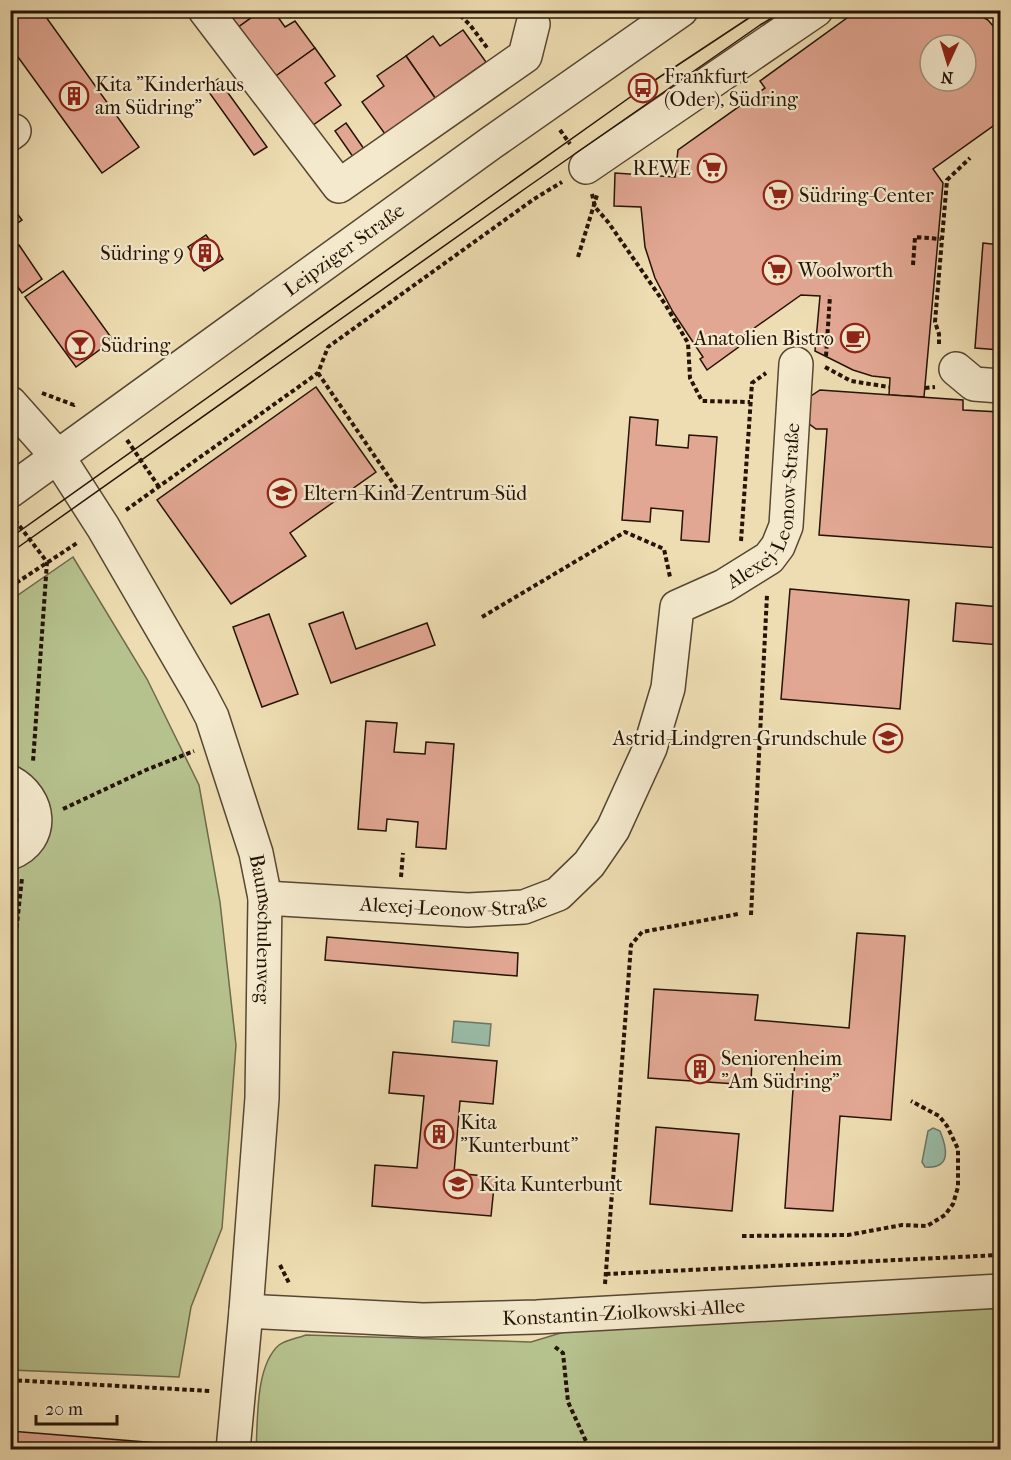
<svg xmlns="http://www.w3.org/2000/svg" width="1011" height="1460" viewBox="0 0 1011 1460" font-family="'IM FELL French Canon',serif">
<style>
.green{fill:#b6c28e;stroke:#6e6a4a;stroke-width:1.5}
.water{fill:#9abca8;stroke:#6b7867;stroke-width:1.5}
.building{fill:#e2a793;stroke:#251306;stroke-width:1.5;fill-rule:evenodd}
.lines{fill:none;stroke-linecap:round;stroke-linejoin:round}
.minor-casing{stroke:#574631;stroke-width:36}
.path{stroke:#251306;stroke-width:4;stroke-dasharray:4.5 3;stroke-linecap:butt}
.minor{stroke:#f4e9cd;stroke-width:33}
.tram{stroke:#251306;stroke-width:1.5}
.labels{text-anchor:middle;stroke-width:4.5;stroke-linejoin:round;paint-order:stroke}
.poi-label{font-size:20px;fill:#251306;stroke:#f4e9cd;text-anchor:start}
.street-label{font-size:20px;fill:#251306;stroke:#f4e9cd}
</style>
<rect width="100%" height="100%" fill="#eeddb2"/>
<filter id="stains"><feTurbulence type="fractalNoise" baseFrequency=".00333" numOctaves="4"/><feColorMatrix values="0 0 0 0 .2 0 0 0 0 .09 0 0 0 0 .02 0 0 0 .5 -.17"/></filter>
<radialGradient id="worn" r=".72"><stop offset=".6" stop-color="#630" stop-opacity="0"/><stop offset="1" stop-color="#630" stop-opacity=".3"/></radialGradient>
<!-- green -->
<g class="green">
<polygon points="73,557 147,679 199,785 220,902 236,1045 222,1228 191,1307 179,1377 11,1370 11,859 38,842 11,776 11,600"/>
<path d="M 1000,1308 L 1000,1449 L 256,1450 C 258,1420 255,1366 279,1345 C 285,1340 298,1338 306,1335 L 531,1342 L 574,1329 Z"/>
</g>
<!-- water -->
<g class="water">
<polygon points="454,1021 491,1024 489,1046 452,1042"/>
<path d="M 933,1128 L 940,1131 C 947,1148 952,1169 925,1167 L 922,1162 L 928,1131 Z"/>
</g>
<!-- building -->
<g class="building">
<polygon points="10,10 41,10 139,147 102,173 10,46"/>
<polygon points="225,10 262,10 237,28"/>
<polygon points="262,10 273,10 285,27 295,21 315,48 266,83 237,28"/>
<path d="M 858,10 L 963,10 L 976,13 L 988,20 L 1000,34 L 1000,121 L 933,169 L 943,183 L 924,397 L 889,395 L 890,378 L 872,376 L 853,370 L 815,351 L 820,296 L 801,295 L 736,341 L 740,346 L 707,370 L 700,359 L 703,357 L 673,312 L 655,278 L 645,247 L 641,207 L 614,206 L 615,173 L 675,177 L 678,150 L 765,88 L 760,81 ZM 930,45 L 966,45 L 966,81 L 930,81 Z"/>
<polygon points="463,30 486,62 442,93 446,100 440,105 406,56 433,36 440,46"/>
<polygon points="315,48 335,76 325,83 341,105 309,128 266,83"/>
<polygon points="406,56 440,105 434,109 429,102 385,134 362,102 384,86 377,76"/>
<polygon points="218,79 267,147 254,155 206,88"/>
<polygon points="346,123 369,156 358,164 335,131"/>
<polygon points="10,204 22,220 10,228"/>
<polygon points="206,235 223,259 204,271 188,247"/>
<polygon points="983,243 1000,245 1000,350 975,348"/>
<polygon points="19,245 42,279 22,293 10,276 10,251"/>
<polygon points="63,271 113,340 76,367 25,297"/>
<polygon points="316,387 376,472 290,533 306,556 231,604 157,500"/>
<polygon points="820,390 963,400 963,410 1000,412 1000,548 819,535 827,429 816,429 808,423 808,398"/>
<polygon points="630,417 658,420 656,445 688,448 689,435 717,437 709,542 681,540 683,511 651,508 650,522 622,520"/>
<polygon points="790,589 909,600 900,709 781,699"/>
<polygon points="956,603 1000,607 1000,645 953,641"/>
<polygon points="343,612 356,649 427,623 435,645 331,683 309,624"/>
<polygon points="269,614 298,694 262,707 233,627"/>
<polygon points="366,721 397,723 394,752 425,754 426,742 454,744 446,849 416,847 418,822 387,819 386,831 358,829"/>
<polygon points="857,933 905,936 891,1120 840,1116 833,1211 785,1208 795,1059 752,1056 751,1085 648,1078 654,989 758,995 755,1020 849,1028"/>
<polygon points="327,937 518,953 517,976 325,960"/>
<polygon points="393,1052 497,1061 493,1104 460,1101 454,1173 495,1177 491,1216 372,1206 375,1165 417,1168 424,1096 389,1093"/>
<polygon points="656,1127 739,1134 732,1211 650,1204"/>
<polygon points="10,1431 158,1443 158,1450 10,1450"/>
</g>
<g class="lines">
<!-- minor casing -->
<g class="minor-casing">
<g id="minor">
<polyline points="205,10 339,186 525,56 533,24"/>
<polyline points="10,134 14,131"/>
<polyline points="586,167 816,10"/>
<polyline points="956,369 974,384 1000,386"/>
<path id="s1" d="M 10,403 L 58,457 L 103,527 L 200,694 L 212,717 L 256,853 L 265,898 L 262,1098 L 246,1311 L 233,1450"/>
<path id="s2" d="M 10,491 L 491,143 L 681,10"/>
<path d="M 10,782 C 40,798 46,839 10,853"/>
<path id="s3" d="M 265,898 L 468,910 L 524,907 L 558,894 L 589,864 L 613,829 L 650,748 L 668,688 L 677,607 L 724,586 L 769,558 L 778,546 L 786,526 L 796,364"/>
<path id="s4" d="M 246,1311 L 423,1320 L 537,1317 L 1000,1291"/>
</g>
</g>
<!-- path -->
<g class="path">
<polyline points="455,10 470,25 488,49"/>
<polyline points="991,10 1000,17"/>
<polyline points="560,130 570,144"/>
<polyline points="592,194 595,207 608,222 665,304 688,343 690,378 702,401 750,402"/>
<polyline points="578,257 597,195"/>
<polyline points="913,265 915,237 941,239"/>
<polyline points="939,344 939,334 935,322 947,180 970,158"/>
<polyline points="826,356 830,296"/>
<polyline points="825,367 851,381 889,387"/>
<polyline points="318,373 406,502"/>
<polyline points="925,388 935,387"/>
<polyline points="42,393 74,405 76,403"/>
<polyline points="127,440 159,487"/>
<polyline points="126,510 318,373 328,347 534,199 562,182"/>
<polyline points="15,520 47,562 33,762"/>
<polyline points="741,541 752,383 766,373"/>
<polyline points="10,587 77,543"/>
<polyline points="482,617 625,532 664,549 670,577"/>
<polyline points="63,809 146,770 194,751"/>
<polyline points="401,877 403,853"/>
<polyline points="751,915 767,595"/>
<polyline points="10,988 22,878"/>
<polyline points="742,1236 848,1235 902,1225 927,1226 945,1215 953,1204 958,1187 958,1149 947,1126 939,1116 911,1101"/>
<polyline points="280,1265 290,1285"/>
<polyline points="606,1274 1000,1255"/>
<polyline points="605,1284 631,945 642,932 738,914"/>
<polyline points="555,1347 563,1353 568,1402 590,1450"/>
<polyline points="10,1380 211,1391"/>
</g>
<!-- minor -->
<use href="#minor" class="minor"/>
<!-- tram -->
<g class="tram">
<polyline points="10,538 643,88 761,10"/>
<polyline points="10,553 526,188 760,25 785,10"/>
</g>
</g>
<!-- icons -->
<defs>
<g id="bus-ring" transform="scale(1.5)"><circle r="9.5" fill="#f4e9cd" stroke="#8f2418" stroke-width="1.5"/><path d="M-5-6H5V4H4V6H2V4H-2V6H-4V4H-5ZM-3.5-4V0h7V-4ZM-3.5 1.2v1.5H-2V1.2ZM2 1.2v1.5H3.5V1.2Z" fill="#8f2418"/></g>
<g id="building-ring" transform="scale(1.5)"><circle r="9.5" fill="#f4e9cd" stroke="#8f2418" stroke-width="1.5"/><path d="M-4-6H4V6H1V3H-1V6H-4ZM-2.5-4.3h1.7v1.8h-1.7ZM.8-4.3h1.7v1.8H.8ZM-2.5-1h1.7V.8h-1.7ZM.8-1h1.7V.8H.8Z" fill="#8f2418"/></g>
<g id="supermarket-ring" transform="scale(1.5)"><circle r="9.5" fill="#f4e9cd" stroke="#8f2418" stroke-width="1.5"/><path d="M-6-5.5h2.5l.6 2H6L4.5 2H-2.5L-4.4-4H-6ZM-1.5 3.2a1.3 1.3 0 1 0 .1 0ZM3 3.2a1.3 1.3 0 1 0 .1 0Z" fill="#8f2418"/></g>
<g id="cafe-ring" transform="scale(1.5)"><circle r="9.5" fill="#f4e9cd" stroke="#8f2418" stroke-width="1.5"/><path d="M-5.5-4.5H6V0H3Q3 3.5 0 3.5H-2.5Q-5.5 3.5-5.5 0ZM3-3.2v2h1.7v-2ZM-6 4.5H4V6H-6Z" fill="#8f2418"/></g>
<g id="bar-ring" transform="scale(1.5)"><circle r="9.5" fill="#f4e9cd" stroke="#8f2418" stroke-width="1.5"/><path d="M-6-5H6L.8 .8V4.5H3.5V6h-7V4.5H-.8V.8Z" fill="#8f2418"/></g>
<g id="school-ring" transform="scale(1.5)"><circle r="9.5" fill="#f4e9cd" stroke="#8f2418" stroke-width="1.5"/><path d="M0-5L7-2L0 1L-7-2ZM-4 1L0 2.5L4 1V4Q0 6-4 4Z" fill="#8f2418"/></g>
</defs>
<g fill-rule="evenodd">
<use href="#bus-ring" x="643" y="88"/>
<use href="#building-ring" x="74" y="96"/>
<use href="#supermarket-ring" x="712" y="168"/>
<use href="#supermarket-ring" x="778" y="195"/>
<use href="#building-ring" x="205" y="253"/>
<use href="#supermarket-ring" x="777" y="270"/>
<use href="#cafe-ring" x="855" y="338"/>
<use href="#bar-ring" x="80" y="345"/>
<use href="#school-ring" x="282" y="493"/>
<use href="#school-ring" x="888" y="738"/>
<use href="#building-ring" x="700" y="1069"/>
<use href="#building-ring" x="439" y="1134"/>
<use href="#school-ring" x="458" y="1184"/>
</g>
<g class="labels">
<!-- poi labels -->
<g class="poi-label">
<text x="664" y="83">Frankfurt<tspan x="664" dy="23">(Oder), Südring</tspan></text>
<text x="95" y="91">Kita "Kinderhaus<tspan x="95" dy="23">am Südring"</tspan></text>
<text x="691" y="175" text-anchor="end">REWE</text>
<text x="799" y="202">Südring-Center</text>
<text x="184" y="260" text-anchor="end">Südring 9</text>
<text x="798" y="277">Woolworth</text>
<text x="834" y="345" text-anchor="end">Anatolien Bistro</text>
<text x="101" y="352">Südring</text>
<text x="303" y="500">Eltern-Kind-Zentrum-Süd</text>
<text x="867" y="745" text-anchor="end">Astrid-Lindgren-Grundschule</text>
<text x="721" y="1065">Seniorenheim<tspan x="721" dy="23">"Am Südring"</tspan></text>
<text x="460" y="1129">Kita<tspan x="460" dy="23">"Kunterbunt"</tspan></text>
<text x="479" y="1191">Kita Kunterbunt</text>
</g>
<!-- street labels -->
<g class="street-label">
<text dy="7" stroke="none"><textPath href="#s2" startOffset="412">Leipziger Straße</textPath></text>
<text dy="7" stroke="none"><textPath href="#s3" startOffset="765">Alexej-Leonow-Straße</textPath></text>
<text dy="7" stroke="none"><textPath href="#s3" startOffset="189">Alexej-Leonow-Straße</textPath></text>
<text dy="7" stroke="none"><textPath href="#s1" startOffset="594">Baumschulenweg</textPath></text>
<text dy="7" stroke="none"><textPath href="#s4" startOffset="378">Konstantin-Ziolkowski-Allee</textPath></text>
</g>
</g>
<!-- margin -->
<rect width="1011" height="1460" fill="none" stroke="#eeddb2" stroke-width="36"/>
<rect x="12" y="12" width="987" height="1436" fill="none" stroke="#251306" stroke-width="3"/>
<rect x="18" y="18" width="975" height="1424" fill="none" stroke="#251306" stroke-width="1.5"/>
<!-- north arrow -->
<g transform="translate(948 63) rotate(184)"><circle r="28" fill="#f4e9cd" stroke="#a1937d" stroke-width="1.5"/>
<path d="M0-4.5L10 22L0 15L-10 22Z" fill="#8f2418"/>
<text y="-9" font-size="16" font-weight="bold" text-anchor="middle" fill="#251306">N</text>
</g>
<!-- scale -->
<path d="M36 1415v9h81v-9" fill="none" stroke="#251306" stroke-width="3"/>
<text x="45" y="1415" font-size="18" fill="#251306" stroke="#f4e9cd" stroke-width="4.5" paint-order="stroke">20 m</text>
<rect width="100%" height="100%" filter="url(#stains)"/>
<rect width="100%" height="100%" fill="url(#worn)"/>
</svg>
